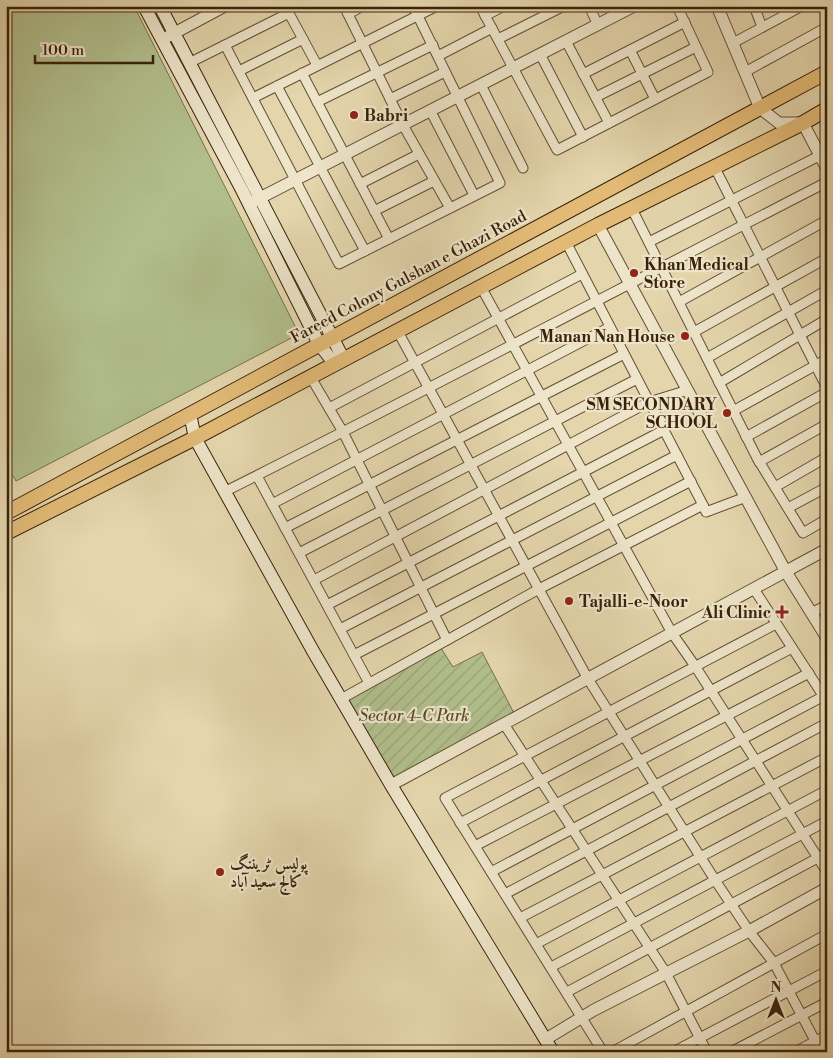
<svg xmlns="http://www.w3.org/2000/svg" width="833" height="1058" viewBox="0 0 833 1058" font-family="'Libre Bodoni',Amiri,serif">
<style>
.park{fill:#b1be8c;stroke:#75704a}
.garden{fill:url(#garden-furrows);stroke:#75704a}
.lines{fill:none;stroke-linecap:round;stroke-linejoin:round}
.minor-casing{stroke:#644f32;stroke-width:11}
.tertiary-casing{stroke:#644f32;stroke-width:13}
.secondary-casing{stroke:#392209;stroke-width:14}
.primary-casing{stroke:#392209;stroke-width:16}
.minor{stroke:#ede4c9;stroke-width:9}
.tertiary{stroke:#ede4c9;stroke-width:11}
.secondary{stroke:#ede4c9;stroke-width:12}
.primary{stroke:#e2ba76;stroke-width:14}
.poi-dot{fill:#8f2418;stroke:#ede4c9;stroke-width:2}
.labels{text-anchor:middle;stroke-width:4.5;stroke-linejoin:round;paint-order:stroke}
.poi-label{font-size:16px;font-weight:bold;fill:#392209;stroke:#ede4c9;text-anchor:start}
.street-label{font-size:16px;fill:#392209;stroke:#ede4c9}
.park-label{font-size:16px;font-style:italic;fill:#57492a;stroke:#ede4c9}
</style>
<defs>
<pattern id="garden-furrows" width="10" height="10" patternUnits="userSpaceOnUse" patternTransform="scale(1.25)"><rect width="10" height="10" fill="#b1be8c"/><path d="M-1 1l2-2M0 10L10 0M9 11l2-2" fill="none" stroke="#99a377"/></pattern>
</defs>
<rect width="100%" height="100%" fill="#e4d5ac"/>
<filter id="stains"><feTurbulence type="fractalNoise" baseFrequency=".004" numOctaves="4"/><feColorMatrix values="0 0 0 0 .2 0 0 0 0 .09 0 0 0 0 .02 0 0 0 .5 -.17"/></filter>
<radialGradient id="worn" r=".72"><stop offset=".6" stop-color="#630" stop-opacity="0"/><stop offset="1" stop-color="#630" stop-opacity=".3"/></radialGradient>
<!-- park -->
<polygon class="park" points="6,6 134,6 299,334 16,481 6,464"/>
<!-- garden -->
<polygon class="garden" points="439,645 453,667 482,652 516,717 391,785 341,699"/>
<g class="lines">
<!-- minor casing -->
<g class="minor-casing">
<g id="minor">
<polyline points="285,6 317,65"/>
<polyline points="344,6 403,125 450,208"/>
<polyline points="480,6 557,150 708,72 677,6"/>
<polyline points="589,6 598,25"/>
<polyline points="754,6 762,27"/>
<polyline points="348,14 363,6"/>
<polyline points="485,16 504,6"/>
<polyline points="498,39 564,6"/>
<polyline points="566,41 609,123"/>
<polyline points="733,43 802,6"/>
<polyline points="225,45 339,264 500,183 413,6"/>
<polyline points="630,50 655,99"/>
<polyline points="540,54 583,137"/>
<polyline points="438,56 492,28"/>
<polyline points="189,63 289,13"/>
<polyline points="239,71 303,39"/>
<polyline points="745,72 827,27"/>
<polyline points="302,73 389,239"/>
<polyline points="583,74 685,22"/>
<polyline points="481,85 523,168"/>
<polyline points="277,86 365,251"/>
<polyline points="596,97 696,47"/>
<polyline points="253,98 437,6"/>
<polyline points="390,99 445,72"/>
<polyline points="317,102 433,45"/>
<polyline points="430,110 474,195"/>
<polyline points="715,168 827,388"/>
<polyline points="360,184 419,154"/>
<polyline points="632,209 757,458 803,533 827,519"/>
<polyline points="374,211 434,181"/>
<polyline points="566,242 703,505"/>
<polyline points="649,242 827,152"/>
<polyline points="481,287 672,633 695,666 827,872"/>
<polyline points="679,302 827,220"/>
<polyline points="397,330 588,679 715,880 749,931 774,963 821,1052"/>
<polyline points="694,332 827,258"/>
<polyline points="707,358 827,290"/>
<polyline points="310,376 343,432 447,640"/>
<polyline points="719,383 827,319"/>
<polyline points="329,408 582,274"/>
<polyline points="733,411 827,359"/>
<polyline points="746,437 827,392"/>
<polyline points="759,462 827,424"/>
<polyline points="257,476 369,683"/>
<polyline points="775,487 827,457"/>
<path d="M 224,492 C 426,391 626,285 827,182"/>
<polyline points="272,504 610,327"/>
<polyline points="788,508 827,487"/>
<polyline points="285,528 624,354"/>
<polyline points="299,553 637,379"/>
<polyline points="314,580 649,402 688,390"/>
<polyline points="754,589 826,700"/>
<polyline points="327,605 664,430"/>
<polyline points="811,613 827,605"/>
<polyline points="340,629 677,455"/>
<polyline points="354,655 691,481"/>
<polyline points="341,699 539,589 703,505 706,512 746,497"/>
<polyline points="504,724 666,973 707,1052"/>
<polyline points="460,823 792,648"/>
<polyline points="475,846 809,673"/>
<polyline points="491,872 824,696"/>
<polyline points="505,894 827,723"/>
<polyline points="520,918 827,757"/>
<polyline points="536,944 827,790"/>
<polyline points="551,967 827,821"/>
<polyline points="567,992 827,853"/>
<polyline points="603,1052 445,798 776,624"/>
<polyline points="612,1052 827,934"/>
<polyline points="673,1052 827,971"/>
<polyline points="731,1052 827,1002"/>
<polyline points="795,1052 827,1035"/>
</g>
</g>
<!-- tertiary casing -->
<g class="tertiary-casing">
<g id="tertiary">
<polyline points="717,6 760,108 779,123 803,123 827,169"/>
<polyline points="167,37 225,6"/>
<polyline points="252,202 634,6"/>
<polyline points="598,225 786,572 827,638"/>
<polyline points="391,785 827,549"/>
<polyline points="546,1039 594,1010 749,931 827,888"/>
</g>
</g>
<!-- secondary casing -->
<g class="secondary-casing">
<g id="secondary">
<polyline points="144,6 242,190 319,344 334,363"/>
<polyline points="160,6 343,358"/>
<polyline points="190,414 195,438 313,651 391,785 553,1052"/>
</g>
</g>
<!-- primary casing -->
<g class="primary-casing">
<g id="primary">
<polyline points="6,513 827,72"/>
<polyline points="6,533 195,438 598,225 803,123 827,109"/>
</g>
</g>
<!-- minor -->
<use href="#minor" class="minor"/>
<!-- tertiary -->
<use href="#tertiary" class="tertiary"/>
<!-- secondary -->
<use href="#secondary" class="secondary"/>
<!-- primary -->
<use href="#primary" class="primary"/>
</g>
<!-- markers -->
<g class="poi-dot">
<circle cx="354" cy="115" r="5"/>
<circle cx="634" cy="273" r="5"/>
<circle cx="685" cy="336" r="5"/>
<circle cx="727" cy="413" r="5"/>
<circle cx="569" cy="601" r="5"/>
<path d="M779.5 604.5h5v5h5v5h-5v5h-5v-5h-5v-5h5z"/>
<circle cx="220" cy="872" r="5"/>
</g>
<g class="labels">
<!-- poi labels -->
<g class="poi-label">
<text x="364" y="121">Babri</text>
<text x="644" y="270">Khan Medical<tspan x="644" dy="18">Store</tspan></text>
<text x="675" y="342" text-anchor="end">Manan Nan House</text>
<text x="717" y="410" text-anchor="end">SM SECONDARY<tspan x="717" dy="18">SCHOOL</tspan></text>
<text x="579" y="607">Tajalli-e-Noor</text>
<text x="771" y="618" text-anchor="end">Ali Clinic</text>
<text x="230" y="869">پولیس ٹریننگ<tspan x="230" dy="18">کالج سعید آباد</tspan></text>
</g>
<!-- street labels -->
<g class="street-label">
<text transform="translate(408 276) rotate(-28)" y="6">Fareed Colony Gulshan e Ghazi Road</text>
</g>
<!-- park labels -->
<g class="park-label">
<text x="414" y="721">Sector 4-C Park</text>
</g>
</g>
<!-- margin -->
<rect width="833" height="1058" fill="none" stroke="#e4d5ac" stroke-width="25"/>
<rect x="8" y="8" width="818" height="1043" fill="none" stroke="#392209" stroke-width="2.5"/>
<rect x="12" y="12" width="808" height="1033" fill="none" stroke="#392209"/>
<!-- north arrow -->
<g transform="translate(776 1000)" stroke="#ede4c9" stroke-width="4" paint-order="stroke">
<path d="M0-4L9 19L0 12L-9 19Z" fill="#392209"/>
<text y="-8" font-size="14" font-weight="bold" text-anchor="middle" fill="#392209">N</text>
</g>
<!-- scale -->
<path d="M35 55v8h118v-8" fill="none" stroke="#392209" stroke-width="2.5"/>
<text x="42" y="55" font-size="15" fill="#392209" stroke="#ede4c9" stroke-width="4" paint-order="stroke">100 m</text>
<rect width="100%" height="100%" filter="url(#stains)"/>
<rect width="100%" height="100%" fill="url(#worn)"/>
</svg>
